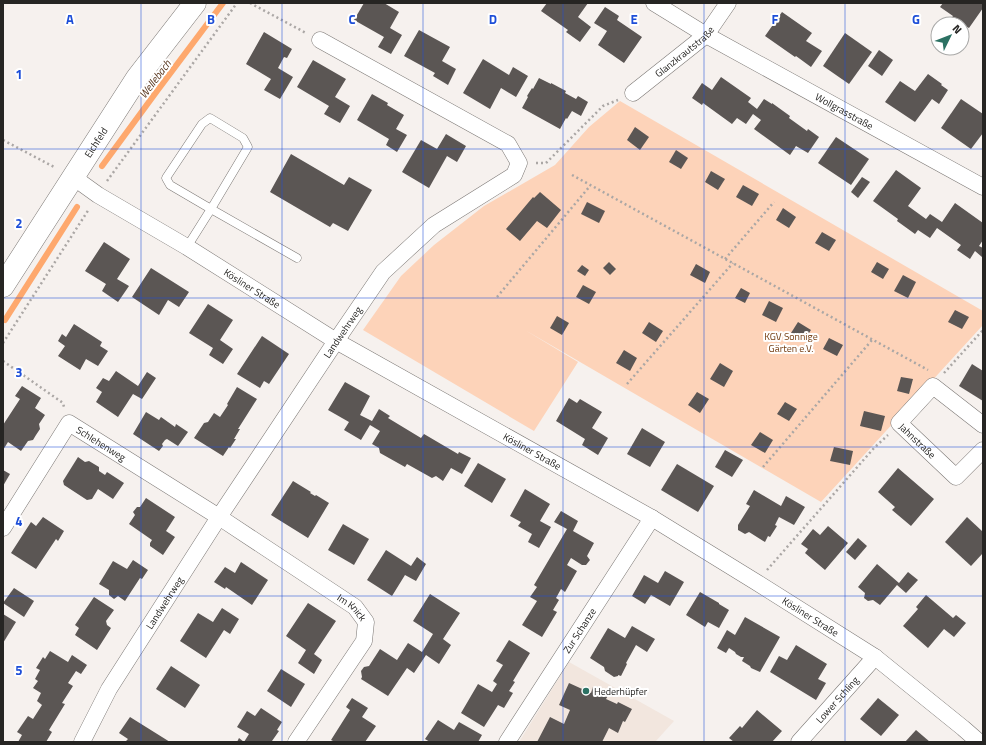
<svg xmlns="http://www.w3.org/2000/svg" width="986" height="745" viewBox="0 0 986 745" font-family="'Titillium Web',sans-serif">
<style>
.built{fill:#f2e6de}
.green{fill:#fdd3b9}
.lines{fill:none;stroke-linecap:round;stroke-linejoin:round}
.stream{stroke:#fea86d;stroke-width:6}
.building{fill:#5b5654}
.lane-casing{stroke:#7c7875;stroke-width:9}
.street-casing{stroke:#7c7875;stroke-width:17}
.secondary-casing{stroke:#7c7875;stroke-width:23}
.path{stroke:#aba7a5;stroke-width:2.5;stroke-dasharray:2 3;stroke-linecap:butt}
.lane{stroke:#fff;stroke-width:8}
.street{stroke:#fff;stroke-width:16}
.secondary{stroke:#fff;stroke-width:22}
.grid{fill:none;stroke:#1d4ed8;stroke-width:1;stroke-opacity:0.55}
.poi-dot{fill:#2c7163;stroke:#fff;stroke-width:1.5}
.labels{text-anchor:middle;stroke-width:4;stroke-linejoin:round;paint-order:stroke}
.street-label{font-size:10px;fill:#262523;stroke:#fff}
.park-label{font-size:10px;fill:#733c10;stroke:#fff}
.poi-label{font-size:10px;fill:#262523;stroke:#fff;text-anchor:start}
.water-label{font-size:11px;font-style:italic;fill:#56331b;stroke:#fff}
.grid-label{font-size:13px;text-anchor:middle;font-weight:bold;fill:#1d4ed8;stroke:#fff;stroke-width:4;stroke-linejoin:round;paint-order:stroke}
</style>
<rect width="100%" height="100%" fill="#f6f1ee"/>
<!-- built -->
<polygon class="built" points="569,662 674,721 655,742 519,742"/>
<!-- green -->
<polygon class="green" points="620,101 983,311 983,325 821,502 525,330 578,362 534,431 363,330 401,276 434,245 484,206 555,165 589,127"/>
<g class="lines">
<!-- stream -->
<g class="stream">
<polyline points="102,166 157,91 223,3"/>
<polyline points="5,320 77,207"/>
</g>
</g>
<!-- building -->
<g class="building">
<polygon points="364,3 384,3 399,12 390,28 402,35 391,54 378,47 384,37 354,20"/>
<polygon points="547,3 588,3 578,17 591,27 580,42 566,32 568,30 541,11"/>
<polygon points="943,3 981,3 983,4 983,8 969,28 967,27 962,33 962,24 947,24 953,16 940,7"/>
<polygon points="605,7 619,16 617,20 642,37 624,63 598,45 607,31 594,23"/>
<polygon points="782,12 812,33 806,41 822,51 811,67 796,56 795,57 765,36"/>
<polygon points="419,30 450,47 442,61 456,69 448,85 433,76 435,73 404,56"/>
<polygon points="264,32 292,49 287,58 284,57 278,68 293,77 280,99 264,90 271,79 246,64"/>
<polygon points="845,33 872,52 849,84 823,66"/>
<polygon points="879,50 893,60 882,76 868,66"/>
<polygon points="483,59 509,75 513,67 528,76 516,97 501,88 490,109 463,93"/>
<polygon points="313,60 346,79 335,97 350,106 340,123 324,114 329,106 297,87"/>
<polygon points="928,74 942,84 941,85 948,90 939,104 932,99 915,122 885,102 900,81 915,91"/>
<polygon points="721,77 751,98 748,102 757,109 764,99 772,104 772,103 790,116 789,118 807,131 808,129 819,137 808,153 796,146 790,155 754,129 761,120 753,114 746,124 737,118 732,124 703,103 702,105 692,98 702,83 712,90"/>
<polygon points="539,78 551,84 551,83 566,91 565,93 576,99 578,96 588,102 581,116 572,111 567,119 566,118 560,129 522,108 528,97 527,96 532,88 533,89"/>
<polygon points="372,94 388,103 387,105 404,115 396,129 407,135 397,152 386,145 389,139 357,120"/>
<polygon points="961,99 983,114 983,133 971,149 941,128"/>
<polygon points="635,127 649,137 640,150 627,140"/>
<polygon points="446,134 466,146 457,162 447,156 429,188 402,172 421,140 437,149"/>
<polygon points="836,137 869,159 851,185 818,163"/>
<polygon points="676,150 688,158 681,169 669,162"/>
<polygon points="291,154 344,185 349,177 372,190 348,231 333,223 330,227 270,192"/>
<polygon points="896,170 921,188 908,206 926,219 930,214 942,222 955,203 983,223 983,240 979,246 983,248 983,255 982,257 975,251 970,259 957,250 961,245 937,228 930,238 918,230 915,234 897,221 898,219 873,201"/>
<polygon points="711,171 725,179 718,190 705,182"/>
<polygon points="862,177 870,182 858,198 851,192"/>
<polygon points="743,185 759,194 752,206 736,197"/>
<polygon points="540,192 561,210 547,228 537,221 520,241 506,229 533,197 534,198"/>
<polygon points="587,202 605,211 599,223 581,214"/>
<polygon points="783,208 796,217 789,228 776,220"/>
<polygon points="822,232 836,240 829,251 815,243"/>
<polygon points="104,242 130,259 117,279 129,286 118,302 102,291 106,284 85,271"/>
<polygon points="609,262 616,269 610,275 603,268"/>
<polygon points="877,262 889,269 883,279 871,272"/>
<polygon points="696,264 710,272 705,283 690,275"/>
<polygon points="582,265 589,270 585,276 577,271"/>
<polygon points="151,268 189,292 179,307 168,300 159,315 132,297"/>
<polygon points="903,275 916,282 908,298 894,291"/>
<polygon points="583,285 596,292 589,304 576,297"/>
<polygon points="741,288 750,293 745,303 735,298"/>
<polygon points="769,301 783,308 776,322 762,315"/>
<polygon points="208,304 233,320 220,340 233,349 223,364 209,355 213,348 189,333"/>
<polygon points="955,310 969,317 962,329 948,322"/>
<polygon points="557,316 569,323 562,335 550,328"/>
<polygon points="649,322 663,331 656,342 642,333"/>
<polygon points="798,322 811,330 803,342 791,333"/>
<polygon points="74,324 102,342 100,346 108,351 98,366 86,359 80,370 58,356 65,346 58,341 62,334 66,337"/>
<polygon points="262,336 289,354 269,384 264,381 260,388 237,374"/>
<polygon points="829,338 843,345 837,356 823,349"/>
<polygon points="624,350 637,358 630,371 616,363"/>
<polygon points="720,363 733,371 724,387 710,379"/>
<polygon points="972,364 983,371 983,401 959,386"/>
<polygon points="116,371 138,386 147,372 156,378 142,399 133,394 118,417 96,402 102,392 96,388 103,378 109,381"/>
<polygon points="901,377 913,379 909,394 897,391"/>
<polygon points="345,382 370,396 360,415 372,421 379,409 390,416 388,418 421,438 424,434 458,454 459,452 471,458 462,474 451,468 443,481 436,476 432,478 407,464 405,467 380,453 379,448 372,444 380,431 370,425 361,440 344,430 349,422 328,410"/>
<polygon points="22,386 41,398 35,408 45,415 39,424 40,429 36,435 33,440 28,441 21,451 8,442 3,450 3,425 20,399 15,396"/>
<polygon points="237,387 257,399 238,429 240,429 234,439 236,439 230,448 229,447 223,456 194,438 204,423 208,422 214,413 220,417 228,405 227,404"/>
<polygon points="697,392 709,399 700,413 688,405"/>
<polygon points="569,398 577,403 580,399 602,412 592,428 608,438 598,455 582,445 585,439 556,421"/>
<polygon points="785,402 797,409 789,421 777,414"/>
<polygon points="864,411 885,416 881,431 860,426"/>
<polygon points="146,412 159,420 161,417 175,427 176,424 188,432 178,446 167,439 165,440 162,444 163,446 159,451 133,434"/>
<polygon points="642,428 665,442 650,467 627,454"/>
<polygon points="760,432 773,440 765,453 751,445"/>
<polygon points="834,447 853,451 850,465 830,461"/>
<polygon points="725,450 743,460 732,477 715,467"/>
<polygon points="78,457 85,462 89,461 99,467 99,471 105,475 107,472 124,483 113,499 98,489 92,499 87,500 64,485 63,481"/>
<polygon points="478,463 506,479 492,503 464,486"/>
<polygon points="677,464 714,486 698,512 661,490"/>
<polygon points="898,468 934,499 911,526 892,510 895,507 878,492"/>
<polygon points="3,470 10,474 3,486"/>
<polygon points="293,481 311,492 310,493 315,496 316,495 329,503 308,538 271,515"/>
<polygon points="525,489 550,504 540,521 551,527 539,548 528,542 532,534 518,526 521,522 510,516"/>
<polygon points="754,490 781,506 786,496 805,507 794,525 779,517 775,525 777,526 770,537 768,536 765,542 749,532 745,534 738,530 738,525 750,506 746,504"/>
<polygon points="146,498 175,517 166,531 175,537 163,555 150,546 150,543 152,540 129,524 135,515 133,512 137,507 140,507"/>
<polygon points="561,511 578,521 573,531 594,543 587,556 590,560 586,565 582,565 571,558 567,565 577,571 565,592 561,589 556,598 559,600 553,610 557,612 542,637 522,625 537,601 530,597 537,587 534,585 567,529 554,522"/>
<polygon points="43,517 64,531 58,541 56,539 36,569 11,553 31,522 36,526"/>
<polygon points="967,517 983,532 983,553 971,566 945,542"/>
<polygon points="343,524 369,539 354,565 328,550"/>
<polygon points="828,526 848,543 825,570 805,553 808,549 801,544 813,529 820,535"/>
<polygon points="858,538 867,546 855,560 846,552"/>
<polygon points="386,550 411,566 417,557 426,564 416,581 405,575 392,596 367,580"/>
<polygon points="133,560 148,570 142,579 140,578 125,601 118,596 114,599 109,595 109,590 99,584 113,561 127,569"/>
<polygon points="241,562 268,580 252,605 226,587 225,589 214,582 225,567 235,573"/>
<polygon points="877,564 899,583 908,572 918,580 906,593 897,585 880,605 873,600 868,601 864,598 865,593 858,587"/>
<polygon points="665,571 684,582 670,606 651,595 645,604 632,596 644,575 658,583"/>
<polygon points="14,588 34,601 24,617 3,603"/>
<polygon points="700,592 719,603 719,604 729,610 719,628 708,622 705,627 686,615"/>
<polygon points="430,594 460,613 443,639 451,645 439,664 426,655 414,673 407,668 388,696 361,679 362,677 361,671 364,667 369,666 380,649 397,660 408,643 422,652 433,634 413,621"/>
<polygon points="926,595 953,618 956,615 966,623 954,637 944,629 928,648 903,626 918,609 916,607"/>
<polygon points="94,597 114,610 106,621 107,625 111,628 97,650 75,635 79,628 75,625"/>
<polygon points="308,603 336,621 314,654 322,660 314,674 298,663 306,650 286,636"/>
<polygon points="222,608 239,619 230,634 224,630 206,658 180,641 198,613 213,622"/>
<polygon points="3,614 16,622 3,643"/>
<polygon points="745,617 780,637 760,672 751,668 750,666 742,661 744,657 741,657 736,654 735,652 729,648 726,653 717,648 727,630 735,635"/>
<polygon points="632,626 655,639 647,652 636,645 626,663 627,664 621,676 618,675 618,676 614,677 605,671 604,667 590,658 608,628 625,638"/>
<polygon points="509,640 530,653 513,681 515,682 509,691 513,693 504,708 498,705 484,727 461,713 478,684 492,692 497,684 493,681 503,665 496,661"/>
<polygon points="796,645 827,664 818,679 826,683 816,700 770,672 779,656 787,660"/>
<polygon points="50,651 68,662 72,655 87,665 81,674 76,671 68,683 73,686 62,703 65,704 49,730 52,732 46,742 18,742 22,735 17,732 28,716 33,719 42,705 37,701 41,693 33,688 38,681 35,679 40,670 36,668 43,657 45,659"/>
<polygon points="171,666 200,685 185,708 156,689"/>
<polygon points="281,669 305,684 291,707 267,691"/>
<polygon points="569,683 591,693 593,687 609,694 606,699 617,704 618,702 632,709 625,722 623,721 618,733 609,728 602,742 537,742 550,717 564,724 570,710 559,705"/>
<polygon points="352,698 368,708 362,717 376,726 365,742 335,742 331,740 350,710 346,707"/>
<polygon points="878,698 899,715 881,736 860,719"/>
<polygon points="261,708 282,722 277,730 279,731 272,741 273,742 237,742 239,738 244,742 249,734 237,727 247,711 255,716"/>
<polygon points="757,710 782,731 772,742 734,742 729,738 740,726 742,728"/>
<polygon points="130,717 170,742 125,742 128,739 119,733"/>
<polygon points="438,720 454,730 459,722 482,735 478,742 430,742 425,739"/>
<polygon points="916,730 930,742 905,742"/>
</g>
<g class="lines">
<!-- lane casing -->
<g class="lane-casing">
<g id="lane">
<polygon points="210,118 243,138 248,147 211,209 170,185 166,178 202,124"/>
<polyline points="187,247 211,209 297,258"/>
</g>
</g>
<!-- street casing -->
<g class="street-casing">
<g id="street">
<path id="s1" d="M 654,3 L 706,35 L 983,187"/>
<path id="s2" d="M 633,93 L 706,35 L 728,3"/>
<path id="s3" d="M 73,177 L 98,195 L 187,247 L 336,341 L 652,518 L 756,582 L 875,657 L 963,728 L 979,742"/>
<path id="s4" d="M 983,425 L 933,386 L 899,423 L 956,477 L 983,450"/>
<path id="s5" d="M 3,528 L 69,423 L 219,517 L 355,607 L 366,622 L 364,641 L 296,742"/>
<path id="s6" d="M 82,742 L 109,689 L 219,517 L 336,341 L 383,272 L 434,225 L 514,175 L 519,163 L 508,144 L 320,40"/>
<path id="s7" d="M 507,742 L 652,518"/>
<path id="s8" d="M 799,742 L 875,657"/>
</g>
</g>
<!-- secondary casing -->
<g class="secondary-casing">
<g id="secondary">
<path id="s9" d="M 3,286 L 137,78 L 195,3"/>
</g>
</g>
<!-- path -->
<g class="path">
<polyline points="250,3 306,33"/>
<polyline points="3,140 56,168"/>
<polyline points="536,163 546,163 603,106 618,100"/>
<polyline points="572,175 928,370"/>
<polyline points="107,181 237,3"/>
<polyline points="725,259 774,202"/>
<polyline points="497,297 590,186"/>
<polyline points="3,343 89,209"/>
<polyline points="3,361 63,403 64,407"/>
<polyline points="944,373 983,330"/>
<polyline points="627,384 733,263"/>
<polyline points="763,467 872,340"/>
<polyline points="767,570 874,448 888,435"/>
</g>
<!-- lane -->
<use href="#lane" class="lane"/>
<!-- street -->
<use href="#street" class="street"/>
<!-- secondary -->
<use href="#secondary" class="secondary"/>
</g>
<!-- grid -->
<path class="grid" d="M 141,3 L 141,742M 282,3 L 282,742M 423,3 L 423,742M 563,3 L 563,742M 704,3 L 704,742M 845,3 L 845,742M 3,149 L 983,149M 3,298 L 983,298M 3,447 L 983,447M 3,596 L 983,596"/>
<!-- markers -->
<circle class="poi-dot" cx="586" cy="691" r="4"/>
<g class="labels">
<!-- street labels -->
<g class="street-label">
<text dy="4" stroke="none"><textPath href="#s2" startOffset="66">Glanzkrautstraße</textPath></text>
<text dy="4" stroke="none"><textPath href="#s1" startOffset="219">Wollgrasstraße</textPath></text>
<text dy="4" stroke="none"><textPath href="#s9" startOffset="171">Eichfeld</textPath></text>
<text dy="4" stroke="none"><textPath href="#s3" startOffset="211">Kösliner Straße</textPath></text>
<text dy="4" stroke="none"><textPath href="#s6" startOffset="486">Landwehrweg</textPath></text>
<text dy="4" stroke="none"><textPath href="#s4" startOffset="139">Jahnstraße</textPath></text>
<text dy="4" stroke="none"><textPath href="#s5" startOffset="162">Schlehenweg</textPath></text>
<text dy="4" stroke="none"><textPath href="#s3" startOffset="535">Kösliner Straße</textPath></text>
<text dy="4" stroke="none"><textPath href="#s6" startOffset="162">Landwehrweg</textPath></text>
<text dy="4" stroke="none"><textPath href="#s5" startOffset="462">Im Knick</textPath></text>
<text dy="4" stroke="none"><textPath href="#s3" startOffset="859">Kösliner Straße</textPath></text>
<text dy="4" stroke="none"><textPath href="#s7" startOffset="133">Zur Schanze</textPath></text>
<text dy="4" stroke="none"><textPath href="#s8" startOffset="57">Lower Schling</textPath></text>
</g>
<!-- park labels -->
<g class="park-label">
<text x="791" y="340">KGV Sonnige<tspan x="791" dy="12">Gärten e.V.</tspan></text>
</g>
<!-- poi labels -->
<g class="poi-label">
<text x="594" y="695">Hederhüpfer</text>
</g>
<!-- water labels -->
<g class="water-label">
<text transform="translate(155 79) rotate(-53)" y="4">Wellebach</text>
</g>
</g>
<g class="grid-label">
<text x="70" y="24">A</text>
<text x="211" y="24">B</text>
<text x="352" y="24">C</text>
<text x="493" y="24">D</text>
<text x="634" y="24">E</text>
<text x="775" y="24">F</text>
<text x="916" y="24">G</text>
<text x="19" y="79">1</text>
<text x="19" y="228">2</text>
<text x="19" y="377">3</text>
<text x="19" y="526">4</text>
<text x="19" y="675">5</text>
</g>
<!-- border -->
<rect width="986" height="745" fill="none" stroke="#262523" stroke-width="8"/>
<!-- north arrow -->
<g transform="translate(950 36) rotate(47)"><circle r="19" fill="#ffffff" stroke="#a8a8a7"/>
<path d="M0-3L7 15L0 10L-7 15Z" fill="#2c7163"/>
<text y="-6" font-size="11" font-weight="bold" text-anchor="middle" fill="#262523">N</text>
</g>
</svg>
